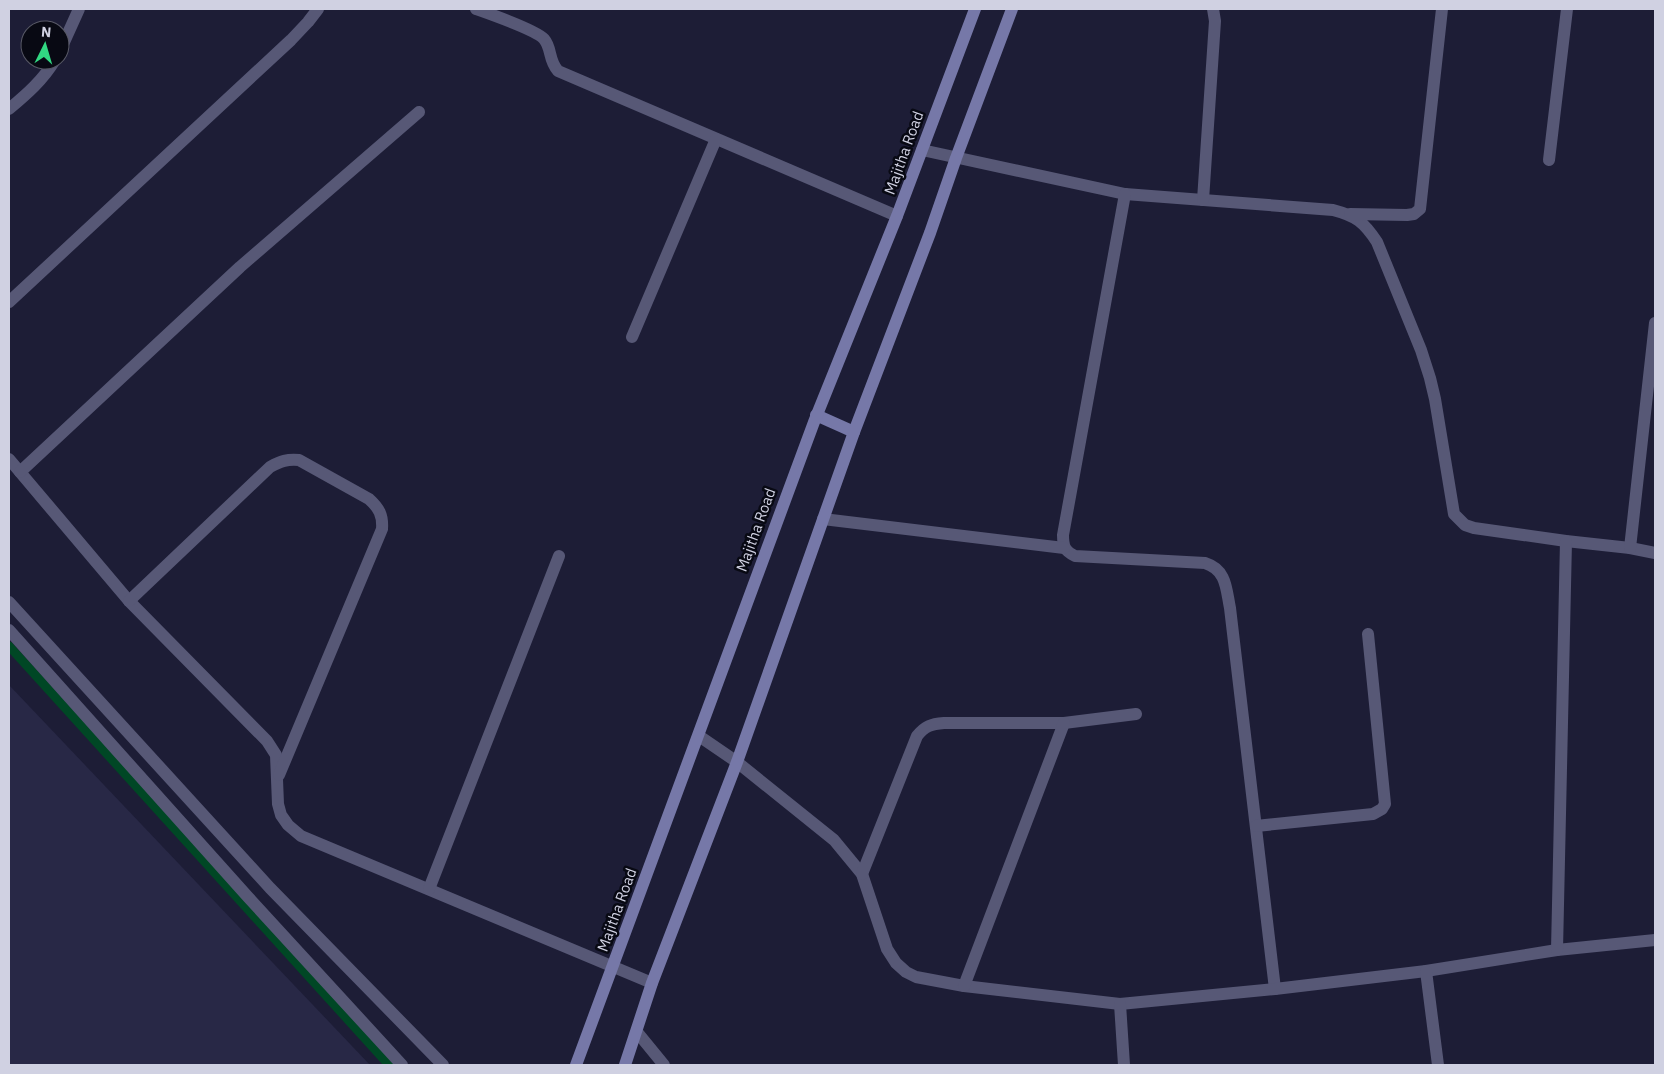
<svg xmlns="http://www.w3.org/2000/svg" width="1664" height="1074" viewBox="0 0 1664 1074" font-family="'IBM Plex Sans',sans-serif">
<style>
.built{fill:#282846}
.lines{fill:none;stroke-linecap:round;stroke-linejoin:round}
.stream{stroke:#004725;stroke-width:9}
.minor{stroke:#575876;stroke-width:12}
.tertiary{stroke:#575876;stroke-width:12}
.secondary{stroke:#7678a8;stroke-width:12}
.labels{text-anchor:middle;stroke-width:5;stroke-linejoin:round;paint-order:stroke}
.street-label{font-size:15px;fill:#d0d1e2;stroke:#080913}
</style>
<rect width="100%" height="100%" fill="#1d1d36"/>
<!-- built -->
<polygon class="built" points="9,685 370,1065 9,1065"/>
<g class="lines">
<!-- stream -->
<polyline class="stream" points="9,646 389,1065"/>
<!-- minor -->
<g class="minor">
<path d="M 476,9 C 490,14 536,30 544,39 C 552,48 548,60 558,71 L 897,216"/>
<polyline points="60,51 79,9"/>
<path d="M 9,109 C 27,94 43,80 55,60"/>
<path d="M 922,150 L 1125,194 L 1333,210 C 1356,216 1364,222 1377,242 L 1421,350 L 1430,378 L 1435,399 L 1454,514 L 1465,525 L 1474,528 L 1566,541 L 1630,548 L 1655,553"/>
<polyline points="1549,160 1567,9"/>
<path d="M 1125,194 L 1063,535 C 1063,547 1065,551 1075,556 L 1205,563 C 1227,570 1226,589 1230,608 L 1275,989"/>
<polyline points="1203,200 1215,21 1213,9"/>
<polyline points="1350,214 1407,215 1414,214 1420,209 1442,9"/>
<polyline points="9,302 291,40 308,22 318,9"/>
<polyline points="632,337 716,139"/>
<polyline points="9,459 129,601 267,741 276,755 278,804 281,815 288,825 301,836 652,983"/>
<polyline points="20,472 240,267 419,112"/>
<polyline points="823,519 1064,548"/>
<polyline points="1630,548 1655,323"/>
<path d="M 129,601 L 270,467 C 281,461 287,459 299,460 L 369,499 C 379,508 383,515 382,529 L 279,775"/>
<polyline points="699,736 737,762 834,840 862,874 887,949 896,963 906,972 916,977 964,986 1120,1004 1275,989 1426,971 1557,950 1655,940"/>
<polyline points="1256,826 1373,814 1382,809 1385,804 1368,634"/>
<path d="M 862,874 L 917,736 C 925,726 931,724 944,723 L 1064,723 L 1136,714"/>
<polyline points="429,889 559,556"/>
<polyline points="1557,950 1566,541"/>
<polyline points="1426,971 1438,1065"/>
<polyline points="964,986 1064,723"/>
<polyline points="1120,1004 1124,1065"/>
<polyline points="637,1032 664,1065"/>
</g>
<!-- tertiary -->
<g class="tertiary">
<polyline points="9,602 270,888 443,1065"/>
<polyline points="9,630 248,897 402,1065"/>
</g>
<!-- secondary -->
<g class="secondary">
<polyline points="816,415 854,432"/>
<polyline points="576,1065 814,422 897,216 975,9"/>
<polyline points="625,1065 652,983 737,762 854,432 930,233 956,158 1012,9"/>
</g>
</g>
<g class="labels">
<!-- street labels -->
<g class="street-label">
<text transform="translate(904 153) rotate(-70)" y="5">Majitha Road</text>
<text transform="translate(756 530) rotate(-70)" y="5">Majitha Road</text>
<text transform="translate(617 910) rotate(-70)" y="5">Majitha Road</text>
</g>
</g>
<!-- border -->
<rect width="1664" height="1074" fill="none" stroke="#d0d1e2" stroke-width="20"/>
<!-- north arrow -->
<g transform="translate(45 45) rotate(5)"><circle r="24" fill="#080913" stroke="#585966"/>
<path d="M0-4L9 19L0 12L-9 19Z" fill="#31d882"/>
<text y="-8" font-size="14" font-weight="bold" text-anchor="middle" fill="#d0d1e2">N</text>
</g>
</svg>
